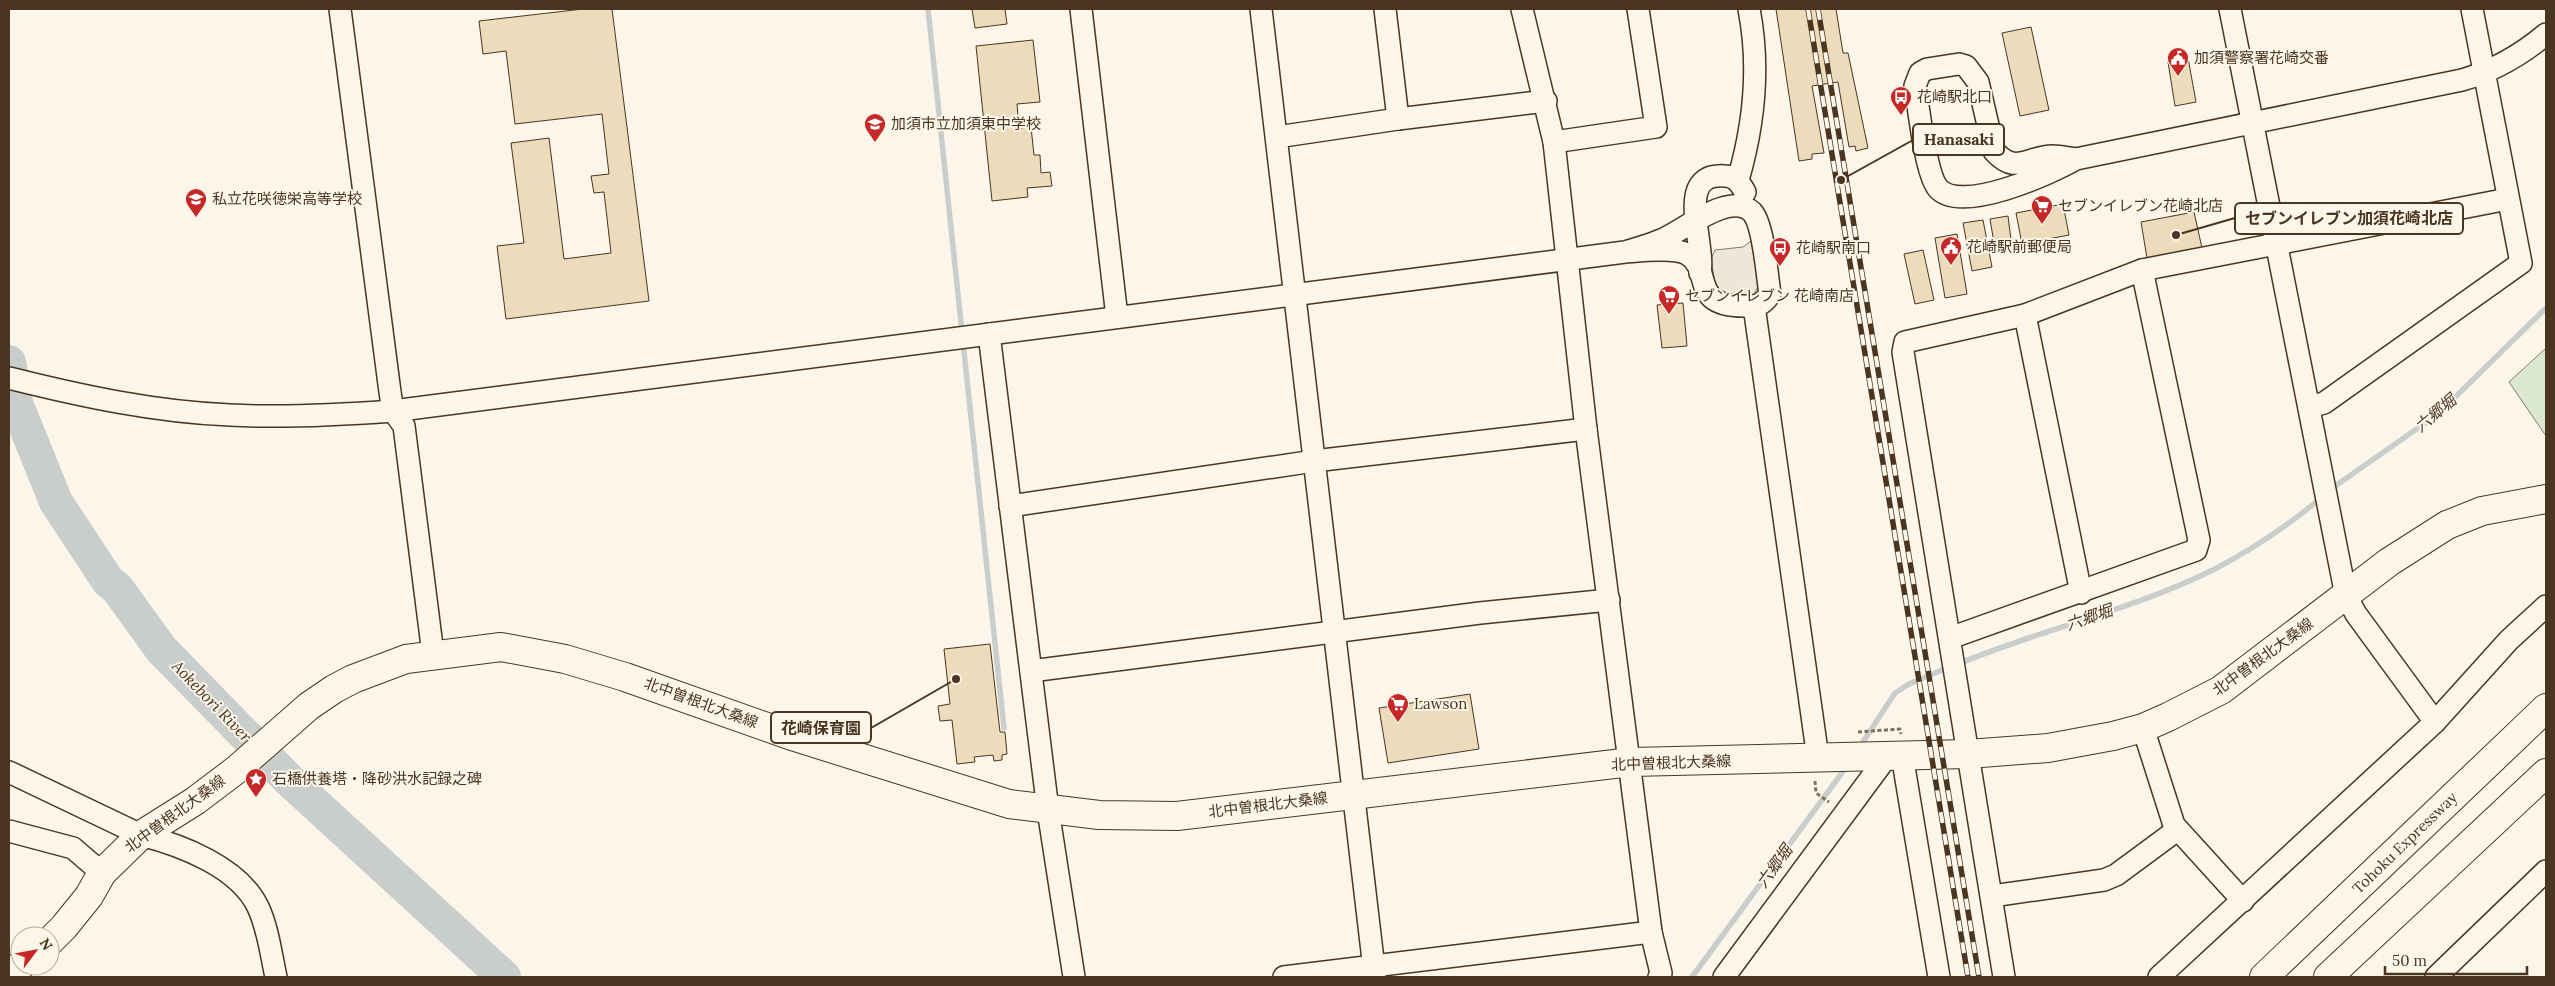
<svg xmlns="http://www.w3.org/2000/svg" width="2555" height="986" viewBox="0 0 2555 986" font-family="Lora,'Noto Sans JP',serif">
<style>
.green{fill:#dce7d0;stroke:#887966}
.parking{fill:#ede7d9;stroke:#887966}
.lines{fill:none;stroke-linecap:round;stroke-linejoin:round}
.stream{stroke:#c9cecd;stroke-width:5.5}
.river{stroke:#c9cecd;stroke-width:34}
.building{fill:#ecdcbc;stroke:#4a3520}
.minor-casing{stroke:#4a3520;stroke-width:24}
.major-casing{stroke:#4a3520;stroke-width:30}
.highway-casing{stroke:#4a3520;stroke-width:30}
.path{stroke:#7f6f5c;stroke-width:3;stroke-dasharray:4 2.5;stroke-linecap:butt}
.minor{stroke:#fbf6e9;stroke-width:21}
.major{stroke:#fbf6e9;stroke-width:28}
.highway{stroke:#fbf6e9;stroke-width:28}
.rail-casing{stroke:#4a3520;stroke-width:5.5}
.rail{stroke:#fbf6e9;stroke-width:4;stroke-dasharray:11;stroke-linecap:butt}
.labels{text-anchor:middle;stroke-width:4;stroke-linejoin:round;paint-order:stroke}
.poi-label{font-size:15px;fill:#4a3520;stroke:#fbf6e9;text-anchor:start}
.street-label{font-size:15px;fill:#4a3520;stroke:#fbf6e9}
.water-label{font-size:16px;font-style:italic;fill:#4a3520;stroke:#fbf6e9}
.leader{fill:none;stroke:#4a3520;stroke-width:2}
.callout-dot{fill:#4a3520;stroke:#fbf6e9;stroke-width:2}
.callout{fill:#fbf6e9;stroke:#4a3520;stroke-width:2}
.callout-label{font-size:16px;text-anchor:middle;font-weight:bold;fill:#4a3520}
</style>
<rect width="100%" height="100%" fill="#fbf6e9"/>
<!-- green -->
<polygon class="green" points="2546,348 2546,436 2509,382"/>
<!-- parking -->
<polygon class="parking" points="1751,241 1759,285 1753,296 1735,299 1716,289 1711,259 1715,250 1743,247"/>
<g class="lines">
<!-- stream -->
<g class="stream">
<polyline points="928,9 962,332"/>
<polyline points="963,342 1004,728"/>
<polyline points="2331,489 2438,414 2546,308"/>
<path d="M 1958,664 C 2042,629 2133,610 2215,569 C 2253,549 2289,525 2322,497"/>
<polyline points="1859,748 1895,693 1909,684 1949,667"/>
<polyline points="1692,977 1847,766"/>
</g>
<!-- river -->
<polyline class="river" points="9,362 16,403 56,502 108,581 117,588 161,649 289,780 504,977"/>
</g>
<!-- building -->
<g class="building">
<polygon points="583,9 612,9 649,301 506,319 497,246 524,243 511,143 549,138 564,259 611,253 604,192 594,193 591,176 609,174 602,114 515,124 506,51 483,54 479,21"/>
<polygon points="972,9 1005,9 1007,24 975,28"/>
<polygon points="1776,9 1836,9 1843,53 1848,53 1868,148 1856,151 1855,146 1849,147 1838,82 1812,86 1824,153 1812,154 1812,159 1799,161"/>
<polygon points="2031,27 2049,110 2020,116 2002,33"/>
<polygon points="1033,40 1040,102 1017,104 1019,128 1031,127 1034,155 1040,155 1041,173 1050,172 1052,186 1027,188 1028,197 992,201 976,46"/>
<polygon points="2188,58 2196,102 2175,106 2168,62"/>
<polygon points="2063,204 2069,235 2022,244 2016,213"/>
<polygon points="2194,212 2202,248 2147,258 2141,222"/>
<polygon points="2008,216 2011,240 1994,243 1990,219"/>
<polygon points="1983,220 1992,267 1972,271 1963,223"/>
<polygon points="1957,234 1967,294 1945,298 1935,238"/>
<polygon points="1923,250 1934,300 1915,304 1904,254"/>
<polygon points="1683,303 1687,346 1662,348 1657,305"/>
<polygon points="990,644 1000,732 1005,732 1007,754 1002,755 1002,760 994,761 993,755 974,757 975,762 957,764 952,720 940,721 938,706 950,704 944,649"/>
<polygon points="1470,694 1479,749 1388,763 1379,708"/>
</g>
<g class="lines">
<!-- minor casing -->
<g class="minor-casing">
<g id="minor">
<polyline points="340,9 390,392 393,411 404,426 433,654"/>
<polyline points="1081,9 1117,317"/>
<polyline points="1261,9 1375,977"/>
<polyline points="1385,9 1398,119"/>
<polyline points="1522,9 1554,142 1586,429 1651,932 1661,973 1659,977"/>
<polyline points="2230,9 2346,596 2356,614 2435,722"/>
<polyline points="1277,137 1398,119 1546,101"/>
<polyline points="1554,142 1656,127 1638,9"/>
<path d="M 2076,159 C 2052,173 1958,216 1937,187 C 1925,170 1919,109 1915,86 L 1920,73 L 1927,69 L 1959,64 L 1966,66 L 1978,82 L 1994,151 C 2015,175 2027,157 2052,156 C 2060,156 2069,158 2076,159 L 2462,80 C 2493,71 2521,55 2546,34"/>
<path d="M 1738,180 C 1754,125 1760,66 1749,9"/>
<path d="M 1700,273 C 1706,243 1673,172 1725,176 C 1735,176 1740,183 1745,192"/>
<polyline points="1754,306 1818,758"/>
<polyline points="2025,315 2081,593"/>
<polyline points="989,334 1048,810 1074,977"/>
<path d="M 9,378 C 81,396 155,412 230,415 C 284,418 338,415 393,411 L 1625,252 C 1640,251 1674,247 1687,254 C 1714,270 1688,306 1744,306 C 1756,307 1763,305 1770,294 C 1767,276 1764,225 1752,212 C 1730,190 1682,232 1661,240 C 1650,245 1637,248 1625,252"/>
<polyline points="2309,407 2324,403 2521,263 2472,9"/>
<polyline points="1010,506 1314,461 1586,429"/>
<polyline points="1950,638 2196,550 2199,540 2142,270"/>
<polyline points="1031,671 1480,613 1609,600"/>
<polyline points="2143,728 2174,825 2243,901"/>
<polyline points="1902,755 1939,977"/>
<path d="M 9,772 L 141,835 C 181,845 239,867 258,907 C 268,928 271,954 276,977"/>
<polyline points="9,831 73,848 102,873"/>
<polyline points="1992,896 2104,880 2116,875 2177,830"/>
<polyline points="1284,977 1651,932"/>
<polyline points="1724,977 1888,755"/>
<polyline points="2004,977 1903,352 1905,342 2025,315 2142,270 2508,199"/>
<polyline points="2159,977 2435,722 2509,640 2546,606"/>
<polyline points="2436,977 2546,871"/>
</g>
</g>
<!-- major casing -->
<g class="major-casing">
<g id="major">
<polyline points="50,941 64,927 89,896 102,873 141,835 195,801 236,770 309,706 334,689 353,679 406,659 501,647 565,659 625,677 795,737 1009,804 1099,815 1177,816 1631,762 1968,754 2048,748 2113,736 2143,728 2168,717 2221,690 2389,562 2447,525 2482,511 2546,499"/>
<polyline points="9,973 20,966"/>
</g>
</g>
<!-- highway casing -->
<g class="highway-casing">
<g id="highway">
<polyline points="2264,977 2546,708"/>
<polyline points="2328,977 2546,773"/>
</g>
</g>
<!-- path -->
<g class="path">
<polyline points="1858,732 1900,729 1901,734"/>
<polyline points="1815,781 1816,793 1829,802"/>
</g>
<!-- minor -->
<use href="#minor" class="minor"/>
<!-- major -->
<use href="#major" class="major"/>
<!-- highway -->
<use href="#highway" class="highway"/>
<!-- rail casing -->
<g class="rail-casing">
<g id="rail">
<polyline points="1808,9 1968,977"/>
<polyline points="1818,9 1979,977"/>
</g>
</g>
<!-- rail -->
<use href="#rail" class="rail"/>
</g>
<!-- icons -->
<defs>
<g id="civic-pin" transform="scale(1.125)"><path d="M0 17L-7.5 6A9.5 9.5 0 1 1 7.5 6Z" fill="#c62828" stroke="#fbf6e9"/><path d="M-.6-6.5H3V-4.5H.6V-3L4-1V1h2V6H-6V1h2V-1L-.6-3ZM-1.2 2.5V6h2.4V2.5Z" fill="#fff"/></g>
<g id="bus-pin" transform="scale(1.125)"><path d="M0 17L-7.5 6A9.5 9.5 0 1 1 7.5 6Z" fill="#c62828" stroke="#fbf6e9"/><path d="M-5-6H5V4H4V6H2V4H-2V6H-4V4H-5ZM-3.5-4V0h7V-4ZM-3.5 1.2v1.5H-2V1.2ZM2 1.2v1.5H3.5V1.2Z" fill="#fff"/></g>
<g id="school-pin" transform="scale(1.125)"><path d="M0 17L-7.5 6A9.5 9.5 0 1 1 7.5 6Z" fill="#c62828" stroke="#fbf6e9"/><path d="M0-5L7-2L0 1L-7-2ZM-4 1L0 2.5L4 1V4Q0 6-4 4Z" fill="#fff"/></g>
<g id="supermarket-pin" transform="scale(1.125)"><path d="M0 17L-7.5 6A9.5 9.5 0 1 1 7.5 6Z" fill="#c62828" stroke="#fbf6e9"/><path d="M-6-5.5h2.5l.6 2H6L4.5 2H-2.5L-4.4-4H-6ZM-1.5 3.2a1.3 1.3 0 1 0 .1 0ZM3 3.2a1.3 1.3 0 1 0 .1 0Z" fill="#fff"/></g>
<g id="sight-pin" transform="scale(1.125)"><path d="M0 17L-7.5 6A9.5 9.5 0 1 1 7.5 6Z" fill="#c62828" stroke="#fbf6e9"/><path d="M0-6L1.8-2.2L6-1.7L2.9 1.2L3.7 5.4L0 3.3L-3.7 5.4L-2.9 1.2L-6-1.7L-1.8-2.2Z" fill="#fff"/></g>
</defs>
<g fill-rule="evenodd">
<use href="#civic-pin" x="2178" y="58"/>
<use href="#bus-pin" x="1901" y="97"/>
<use href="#school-pin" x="875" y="124"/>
<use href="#school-pin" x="196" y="199"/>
<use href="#supermarket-pin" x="2042" y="206"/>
<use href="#civic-pin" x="1951" y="247"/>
<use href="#bus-pin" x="1780" y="248"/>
<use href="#supermarket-pin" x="1669" y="296"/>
<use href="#supermarket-pin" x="1398" y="704"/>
<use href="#sight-pin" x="256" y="779"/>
</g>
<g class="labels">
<!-- poi labels -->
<g class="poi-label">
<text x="2194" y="63">加須警察署花崎交番</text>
<text x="1917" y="102">花崎駅北口</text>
<text x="891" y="129">加須市立加須東中学校</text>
<text x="212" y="204">私立花咲徳栄高等学校</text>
<text x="2058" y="211">セブンイレブン花崎北店</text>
<text x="1967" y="252">花崎駅前郵便局</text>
<text x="1796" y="253">花崎駅南口</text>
<text x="1685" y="301">セブンイレブン 花崎南店</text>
<text x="1414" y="709">Lawson</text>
<text x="272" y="784">石橋供養塔・降砂洪水記録之碑</text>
</g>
<!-- street labels -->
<g class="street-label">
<text transform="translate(2263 657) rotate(-36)" y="5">北中曽根北大桑線</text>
<text transform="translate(701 703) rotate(20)" y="5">北中曽根北大桑線</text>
<text transform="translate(1671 763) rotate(-2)" y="5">北中曽根北大桑線</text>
<text transform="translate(1268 805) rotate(-7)" y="5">北中曽根北大桑線</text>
<text transform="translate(175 814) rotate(-36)" y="5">北中曽根北大桑線</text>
<text transform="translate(2405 843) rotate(-44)" y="5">Tohoku Expressway</text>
</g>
<!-- water labels -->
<g class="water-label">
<text transform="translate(2435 413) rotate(-40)" y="6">六郷堀</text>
<text transform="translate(2089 617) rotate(-19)" y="6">六郷堀</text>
<text transform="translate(212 701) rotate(46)" y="6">Aokebori River</text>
<text transform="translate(1774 866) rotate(-54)" y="6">六郷堀</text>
</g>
</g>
<!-- callouts -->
<path class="leader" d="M1841 180L1913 140M2176 235L2235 218M956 679L871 728"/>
<g class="callout-dot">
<circle cx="1841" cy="180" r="5"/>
<circle cx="2176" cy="235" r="5"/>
<circle cx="956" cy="679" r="5"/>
</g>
<g class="callout">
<rect x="1913" y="124" width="91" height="31" rx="5"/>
<rect x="2235" y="203" width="228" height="31" rx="5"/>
<rect x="771" y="712" width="100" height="31" rx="5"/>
</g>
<g class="callout-label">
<text x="1959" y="145">Hanasaki</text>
<text x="2349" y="224">セブンイレブン加須花崎北店</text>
<text x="821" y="734">花崎保育園</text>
</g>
<!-- border -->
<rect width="2555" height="986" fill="none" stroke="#4a3520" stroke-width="20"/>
<!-- north arrow -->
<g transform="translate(35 951) rotate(58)"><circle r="24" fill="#fbf6e9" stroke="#b4a999"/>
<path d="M0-4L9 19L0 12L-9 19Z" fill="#c62828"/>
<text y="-8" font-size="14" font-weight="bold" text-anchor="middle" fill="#4a3520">N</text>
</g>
<!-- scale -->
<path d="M2385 966v8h142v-8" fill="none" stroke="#4a3520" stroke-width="2.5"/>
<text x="2392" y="966" font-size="15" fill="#4a3520" stroke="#fbf6e9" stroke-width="4" paint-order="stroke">50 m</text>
</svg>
